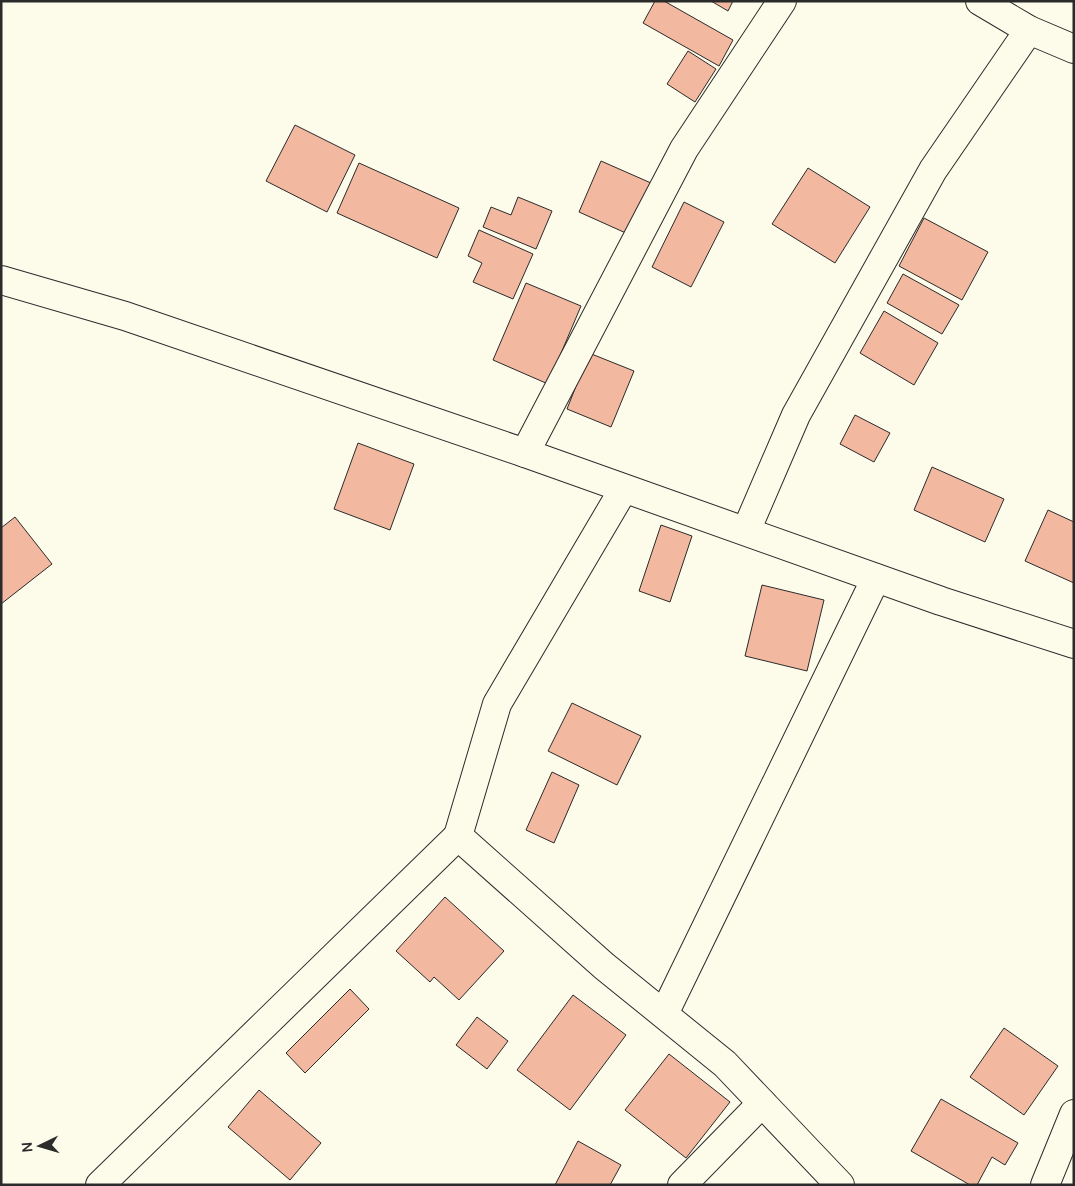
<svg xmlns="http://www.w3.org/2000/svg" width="1075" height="1186" viewBox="0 0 1075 1186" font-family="Manrope,sans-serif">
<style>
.building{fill:#f2b8a0;stroke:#2b2b2b}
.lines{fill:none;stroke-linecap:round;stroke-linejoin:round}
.street-casing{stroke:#2b2b2b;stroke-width:30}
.secondary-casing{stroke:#2b2b2b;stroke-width:30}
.street{stroke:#fdfbea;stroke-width:28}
.secondary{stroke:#fdfbea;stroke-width:28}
</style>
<rect width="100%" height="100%" fill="#fdfbea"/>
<!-- building -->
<g class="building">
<polygon points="655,1 664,1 733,40 719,66 643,23"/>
<polygon points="711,1 733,1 728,11"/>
<polygon points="688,51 716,69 695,102 667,84"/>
<polygon points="295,125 355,155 327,212 266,181"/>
<polygon points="601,161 651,183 628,234 579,212"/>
<polygon points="359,163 459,208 437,258 337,213"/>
<polygon points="808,168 870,207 835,263 772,224"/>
<polygon points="518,197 552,211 536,249 483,227 491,207 511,215"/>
<polygon points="684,202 724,222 691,287 652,267"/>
<polygon points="924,218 988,252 962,300 899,266"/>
<polygon points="479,230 533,254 513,299 473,282 482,263 468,256"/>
<polygon points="903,274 959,305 942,334 887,303"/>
<polygon points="526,283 581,306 548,384 493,360"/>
<polygon points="884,311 938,343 914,385 860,353"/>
<polygon points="589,353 634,371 611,427 567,409"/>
<polygon points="855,415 890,433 874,462 840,444"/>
<polygon points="358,443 414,464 390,530 334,509"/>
<polygon points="932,467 1004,499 985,542 914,510"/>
<polygon points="1048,510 1074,522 1074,583 1025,561"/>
<polygon points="15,517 52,564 1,604 1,528"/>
<polygon points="661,525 692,536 670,602 639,591"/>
<polygon points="762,585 824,600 807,671 745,656"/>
<polygon points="572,703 641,736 617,785 548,751"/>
<polygon points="552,772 579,785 554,843 526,830"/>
<polygon points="445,897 504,951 459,1000 434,977 430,982 396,951"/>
<polygon points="350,989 369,1009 305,1073 286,1053"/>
<polygon points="573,995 626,1035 570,1110 517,1070"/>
<polygon points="477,1017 508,1041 487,1069 456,1045"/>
<polygon points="1004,1028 1058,1066 1024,1115 970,1077"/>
<polygon points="669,1054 730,1102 686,1158 625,1110"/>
<polygon points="259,1090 321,1143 290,1180 228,1127"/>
<polygon points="941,1099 1018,1143 1005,1165 992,1157 977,1185 970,1185 911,1151"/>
<polygon points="578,1141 621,1165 610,1185 555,1185"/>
</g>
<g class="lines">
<!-- street casing -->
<g class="street-casing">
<g id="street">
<polyline points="980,1 1029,30 1074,49"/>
<polyline points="525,453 684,149 782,1"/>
<polyline points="623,490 497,704 458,836 604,966 725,1064 840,1185"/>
<polyline points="746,531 796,415 933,170 1029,30"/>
<polyline points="664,1014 876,578"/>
<polyline points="100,1185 458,836"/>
<polyline points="682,1185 762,1103"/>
<polyline points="1045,1185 1074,1114"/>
</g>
</g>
<!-- secondary casing -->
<g class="secondary-casing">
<polyline id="secondary" points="1,280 125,316 525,453 941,601 1074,644"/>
</g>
<!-- street -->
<use href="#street" class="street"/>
<!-- secondary -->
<use href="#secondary" class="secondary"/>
</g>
<!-- border -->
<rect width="1075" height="1186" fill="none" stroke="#2b2b2b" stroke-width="5"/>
<!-- north arrow -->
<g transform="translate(40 1146) rotate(265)" stroke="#fdfbea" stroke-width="4" paint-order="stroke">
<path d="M0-4L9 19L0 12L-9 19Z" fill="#2b2b2b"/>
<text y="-8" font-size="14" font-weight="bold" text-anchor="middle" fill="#2b2b2b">N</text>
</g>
</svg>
